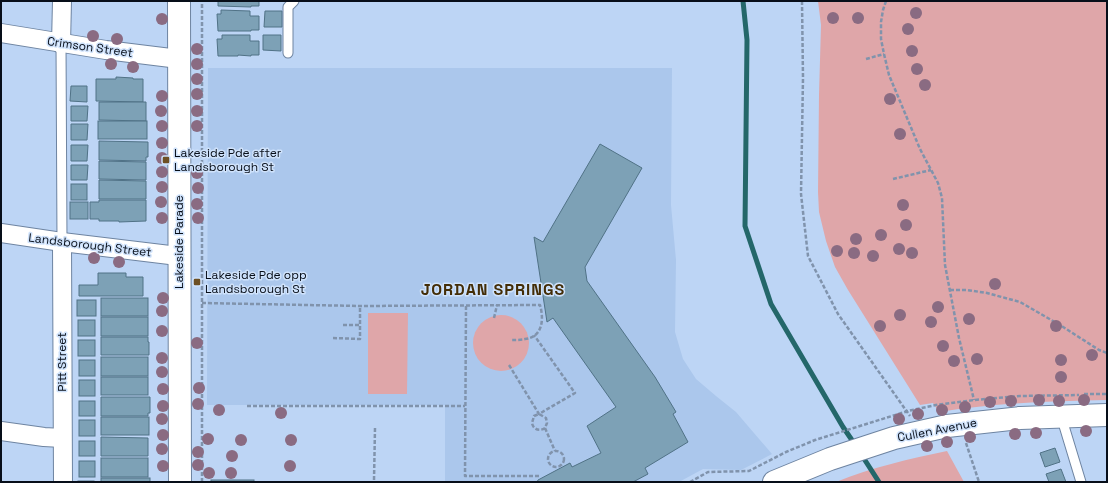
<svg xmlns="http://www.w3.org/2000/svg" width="1108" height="483" viewBox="0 0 1108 483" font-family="'Space Grotesk',sans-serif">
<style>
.built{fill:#abc7ec}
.green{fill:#dfa6a9}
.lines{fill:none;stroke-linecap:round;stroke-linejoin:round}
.stream{stroke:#24676a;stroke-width:5}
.building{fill:#7da1b6;stroke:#507286}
.service-casing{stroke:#6e84a1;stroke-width:11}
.minor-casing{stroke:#6e84a1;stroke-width:20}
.tertiary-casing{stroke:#6e84a1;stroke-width:24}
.path{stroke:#8093ac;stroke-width:2.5;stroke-dasharray:4 2;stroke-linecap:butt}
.service{stroke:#fff;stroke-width:9}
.minor{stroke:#fff;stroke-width:18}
.tertiary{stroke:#fff;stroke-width:22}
.tree{fill:#8a6b82}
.poi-dot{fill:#6d5024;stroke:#cfe2fb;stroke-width:1.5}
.labels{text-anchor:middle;stroke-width:3;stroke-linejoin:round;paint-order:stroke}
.street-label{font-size:12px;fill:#070e19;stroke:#cfe2fb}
.poi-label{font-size:12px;fill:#070e19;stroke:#cfe2fb;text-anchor:start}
.district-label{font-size:16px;font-weight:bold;letter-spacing:1px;fill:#432d07;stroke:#cfe2fb}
</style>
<rect width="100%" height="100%" fill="#bdd5f5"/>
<!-- built -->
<polygon class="built" points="208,68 672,68 671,205 676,260 675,332 683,359 696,379 716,396 736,412 772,454 741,470 703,469 679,482 445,482 445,405 207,405"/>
<!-- green -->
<g class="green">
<path d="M 818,1 L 1107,1 L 1107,400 C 1051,401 995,403 939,412 L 933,403 L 920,405 L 848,290 L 835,267 L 826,241 L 819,212 L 818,192 L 819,95 L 821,25 Z"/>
<polygon points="368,313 408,313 407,394 368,394"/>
<circle cx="501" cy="343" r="28"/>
<path d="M 947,451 L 964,482 L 836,482 C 872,467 910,459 947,451 Z"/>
</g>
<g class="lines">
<!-- stream -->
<g class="stream">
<polyline points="743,1 747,40 745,226 771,304 843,427 856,446"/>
<polyline points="861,454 879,482"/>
</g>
</g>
<!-- building -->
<g class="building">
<polygon points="218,1 259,1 259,6 251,6 251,7 218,6"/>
<polygon points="221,10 250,11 250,16 259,16 259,30 251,30 251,31 218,31 217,14 221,14"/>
<polygon points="265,11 282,11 282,27 264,27"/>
<polygon points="222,35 250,35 250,41 259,41 259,55 251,55 251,56 238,55 238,56 218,56 217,39 222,39"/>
<polygon points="263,35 281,35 281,51 263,50"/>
<polygon points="116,77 133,78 133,79 143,79 143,102 96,101 96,79 116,79"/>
<polygon points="71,86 87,86 87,102 70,101"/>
<polygon points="99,102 146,102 146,121 99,120"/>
<polygon points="71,106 88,106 87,121 71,121"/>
<rect x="98" y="121" width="49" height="18"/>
<polygon points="71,124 88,124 87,140 71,140"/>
<polygon points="99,141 148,142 148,157 146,157 146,161 99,160"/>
<polygon points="600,144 642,168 585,267 587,281 655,377 676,412 673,414 688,442 645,468 648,474 633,482 537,482 538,480 570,463 572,467 601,453 587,426 616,407 553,318 547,322 534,237 543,242"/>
<polygon points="71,145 88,145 87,161 71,161"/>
<polygon points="99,161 146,162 146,180 99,179"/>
<polygon points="71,165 88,165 87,180 71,180"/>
<polygon points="99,180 146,181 146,199 99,199"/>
<rect x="71" y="184" width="16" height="16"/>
<polygon points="99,200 146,200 146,221 119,222 119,221 99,221 99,219 90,219 90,202 99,202"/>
<rect x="70" y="202" width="18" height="17"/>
<polygon points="98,273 126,273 126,277 143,277 143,296 79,296 79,285 98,285"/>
<rect x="101" y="298" width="47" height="18"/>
<rect x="77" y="300" width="19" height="16"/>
<rect x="101" y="317" width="47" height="19"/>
<rect x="78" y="320" width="17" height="16"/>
<polygon points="101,337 148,337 148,342 149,342 149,355 101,355"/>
<rect x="78" y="340" width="17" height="16"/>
<rect x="101" y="357" width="47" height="19"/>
<rect x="79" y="360" width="16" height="16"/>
<rect x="101" y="377" width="47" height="18"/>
<rect x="79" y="380" width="16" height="16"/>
<polygon points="101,397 150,397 150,413 148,413 148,416 101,416"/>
<rect x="79" y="401" width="16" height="15"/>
<rect x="101" y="417" width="48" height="18"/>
<rect x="79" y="420" width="16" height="16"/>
<polygon points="101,437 148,438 148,456 101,456"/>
<rect x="79" y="441" width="16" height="15"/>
<polygon points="1055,448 1060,462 1045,467 1040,453"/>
<rect x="101" y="458" width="47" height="19"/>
<rect x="79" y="461" width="16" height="16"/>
<polygon points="1061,469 1066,482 1049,482 1046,474"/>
<rect x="101" y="478" width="49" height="4"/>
<rect x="211" y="480" width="43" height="2"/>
<rect x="78" y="481" width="16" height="1"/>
</g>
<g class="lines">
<!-- service casing -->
<g class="service-casing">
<g id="service">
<polyline points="61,44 62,242"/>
<polyline points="288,53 288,7 294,1"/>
<polyline points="1061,416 1081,482"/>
</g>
</g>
<!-- minor casing -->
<g class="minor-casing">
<g id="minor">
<polyline points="1,33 106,50 179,59"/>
<polyline points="61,44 62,1"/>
<polyline points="1,233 62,242 178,256"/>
<polyline points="62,242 63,482"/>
<polyline points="1,431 44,437 62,438"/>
</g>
</g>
<!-- tertiary casing -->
<g class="tertiary-casing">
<g id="tertiary">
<polyline points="179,1 180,482"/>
<polyline points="774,482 830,459 894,438 947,426 1020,418 1107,415"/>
</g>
</g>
<!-- path -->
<g class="path">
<polyline points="802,1 803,78 801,194 808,256 838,314 910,416"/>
<polyline points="886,1 883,10 881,22 881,39 884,54 889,75 920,149 938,183 942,198 945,265 959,338 974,400"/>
<polyline points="866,59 884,54"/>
<polyline points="893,179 931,170"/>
<polyline points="950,290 967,290 987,293 1020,302 1060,325 1099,350 1107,353"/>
<path d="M 202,303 L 360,306 L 540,305 C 544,319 543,337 525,339 C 521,340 516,340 512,340"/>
<polyline points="466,306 465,476 540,476"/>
<polyline points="494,318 497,305"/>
<polyline points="343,325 360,325"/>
<polyline points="333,338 360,339 360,306"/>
<polyline points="509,365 539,414 575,393 534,335"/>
<polyline points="1084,394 1107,394"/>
<polyline points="247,406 465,406"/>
<path d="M 545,428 C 539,432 533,429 532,423 L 534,416 L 539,414 L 546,418 L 547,423 L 545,428 L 555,451"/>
<polyline points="966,443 979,482"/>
<circle cx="556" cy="459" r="8"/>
<polyline points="374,480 375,428"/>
<polyline points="202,482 202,1"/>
<polyline points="690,482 708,472 749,471 786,452 815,440 908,411 936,405 974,400 1020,396 1079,395"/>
</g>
<!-- service -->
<use href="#service" class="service"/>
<!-- minor -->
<use href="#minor" class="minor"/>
<!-- tertiary -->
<use href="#tertiary" class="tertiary"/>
</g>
<!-- trees -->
<g class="tree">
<circle cx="916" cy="13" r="6"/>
<circle cx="833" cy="18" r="6"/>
<circle cx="858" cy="18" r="6"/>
<circle cx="162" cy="19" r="6"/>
<circle cx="908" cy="29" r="6"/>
<circle cx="93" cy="36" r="6"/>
<circle cx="117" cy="39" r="6"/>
<circle cx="197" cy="49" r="6"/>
<circle cx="912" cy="51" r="6"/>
<circle cx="111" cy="64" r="6"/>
<circle cx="197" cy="64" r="6"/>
<circle cx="133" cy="67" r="6"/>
<circle cx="917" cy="69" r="6"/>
<circle cx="197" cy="79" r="6"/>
<circle cx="925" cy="85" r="6"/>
<circle cx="197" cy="94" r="6"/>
<circle cx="162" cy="96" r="6"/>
<circle cx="890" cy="99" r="6"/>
<circle cx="161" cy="111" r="6"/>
<circle cx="197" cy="111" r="6"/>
<circle cx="162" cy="126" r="6"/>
<circle cx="197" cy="126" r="6"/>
<circle cx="900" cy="134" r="6"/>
<circle cx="162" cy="143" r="6"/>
<circle cx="162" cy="158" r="6"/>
<circle cx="162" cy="172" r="6"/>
<circle cx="197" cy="173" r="6"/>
<circle cx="162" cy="187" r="6"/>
<circle cx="198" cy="188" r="6"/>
<circle cx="161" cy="202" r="6"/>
<circle cx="197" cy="204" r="6"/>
<circle cx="903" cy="205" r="6"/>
<circle cx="162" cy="218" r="6"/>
<circle cx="198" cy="218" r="6"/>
<circle cx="906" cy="225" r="6"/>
<circle cx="881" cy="235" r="6"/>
<circle cx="856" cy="239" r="6"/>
<circle cx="899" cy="249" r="6"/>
<circle cx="837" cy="251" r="6"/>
<circle cx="854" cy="253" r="6"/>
<circle cx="912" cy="253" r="6"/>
<circle cx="873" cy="256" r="6"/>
<circle cx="94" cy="258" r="6"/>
<circle cx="119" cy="262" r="6"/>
<circle cx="995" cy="284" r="6"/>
<circle cx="163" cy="298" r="6"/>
<circle cx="938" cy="307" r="6"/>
<circle cx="162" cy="311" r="6"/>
<circle cx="900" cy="315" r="6"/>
<circle cx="969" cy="319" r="6"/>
<circle cx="931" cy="322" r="6"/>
<circle cx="880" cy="326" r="6"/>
<circle cx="1056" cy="326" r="6"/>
<circle cx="162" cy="331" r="6"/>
<circle cx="197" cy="343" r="6"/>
<circle cx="943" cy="346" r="6"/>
<circle cx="1092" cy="355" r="6"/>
<circle cx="162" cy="358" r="6"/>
<circle cx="977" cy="359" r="6"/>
<circle cx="1061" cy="360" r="6"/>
<circle cx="954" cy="361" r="6"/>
<circle cx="162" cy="372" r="6"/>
<circle cx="1061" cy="377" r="6"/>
<circle cx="199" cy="388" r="6"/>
<circle cx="163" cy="389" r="6"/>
<circle cx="1039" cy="400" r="6"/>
<circle cx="1084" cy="400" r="6"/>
<circle cx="1011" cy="401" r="6"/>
<circle cx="1059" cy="401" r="6"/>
<circle cx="990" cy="402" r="6"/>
<circle cx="198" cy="404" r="6"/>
<circle cx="163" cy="406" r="6"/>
<circle cx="965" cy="407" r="6"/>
<circle cx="219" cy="410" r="6"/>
<circle cx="942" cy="410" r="6"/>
<circle cx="281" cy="413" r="6"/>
<circle cx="918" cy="414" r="6"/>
<circle cx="162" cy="419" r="6"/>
<circle cx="899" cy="419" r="6"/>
<circle cx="1086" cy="431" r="6"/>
<circle cx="1036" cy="433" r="6"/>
<circle cx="1015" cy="434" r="6"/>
<circle cx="163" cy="435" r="6"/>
<circle cx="970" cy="437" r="6"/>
<circle cx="208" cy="439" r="6"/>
<circle cx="241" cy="440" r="6"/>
<circle cx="291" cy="440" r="6"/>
<circle cx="947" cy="442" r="6"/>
<circle cx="927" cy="446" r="6"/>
<circle cx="162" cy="449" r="6"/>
<circle cx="198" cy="452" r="6"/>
<circle cx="232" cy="456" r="6"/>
<circle cx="198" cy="465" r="6"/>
<circle cx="163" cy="466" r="6"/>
<circle cx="290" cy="466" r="6"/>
<circle cx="209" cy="473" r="6"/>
<circle cx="231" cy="473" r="6"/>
</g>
<!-- markers -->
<g class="poi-dot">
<rect x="162" y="156" width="8" height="8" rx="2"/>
<rect x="193" y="278" width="8" height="8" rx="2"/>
</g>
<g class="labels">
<!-- street labels -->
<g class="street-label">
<text transform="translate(90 47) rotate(8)" y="4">Crimson Street</text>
<text transform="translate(179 242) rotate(-90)" y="4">Lakeside Parade</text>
<text transform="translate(90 245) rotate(7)" y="4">Landsborough Street</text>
<text transform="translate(62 362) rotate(-90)" y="4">Pitt Street</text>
<text transform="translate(937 430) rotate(-11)" y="4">Cullen Avenue</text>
</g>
<!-- poi labels -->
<g class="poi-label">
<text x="174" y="157">Lakeside Pde after<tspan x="174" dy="14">Landsborough St</tspan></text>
<text x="205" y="279">Lakeside Pde opp<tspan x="205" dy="14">Landsborough St</tspan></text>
</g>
<!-- district labels -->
<g class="district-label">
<text x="493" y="295">JORDAN SPRINGS</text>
</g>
</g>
<!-- border -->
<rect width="1108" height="483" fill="none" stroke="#070e19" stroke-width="4"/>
</svg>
